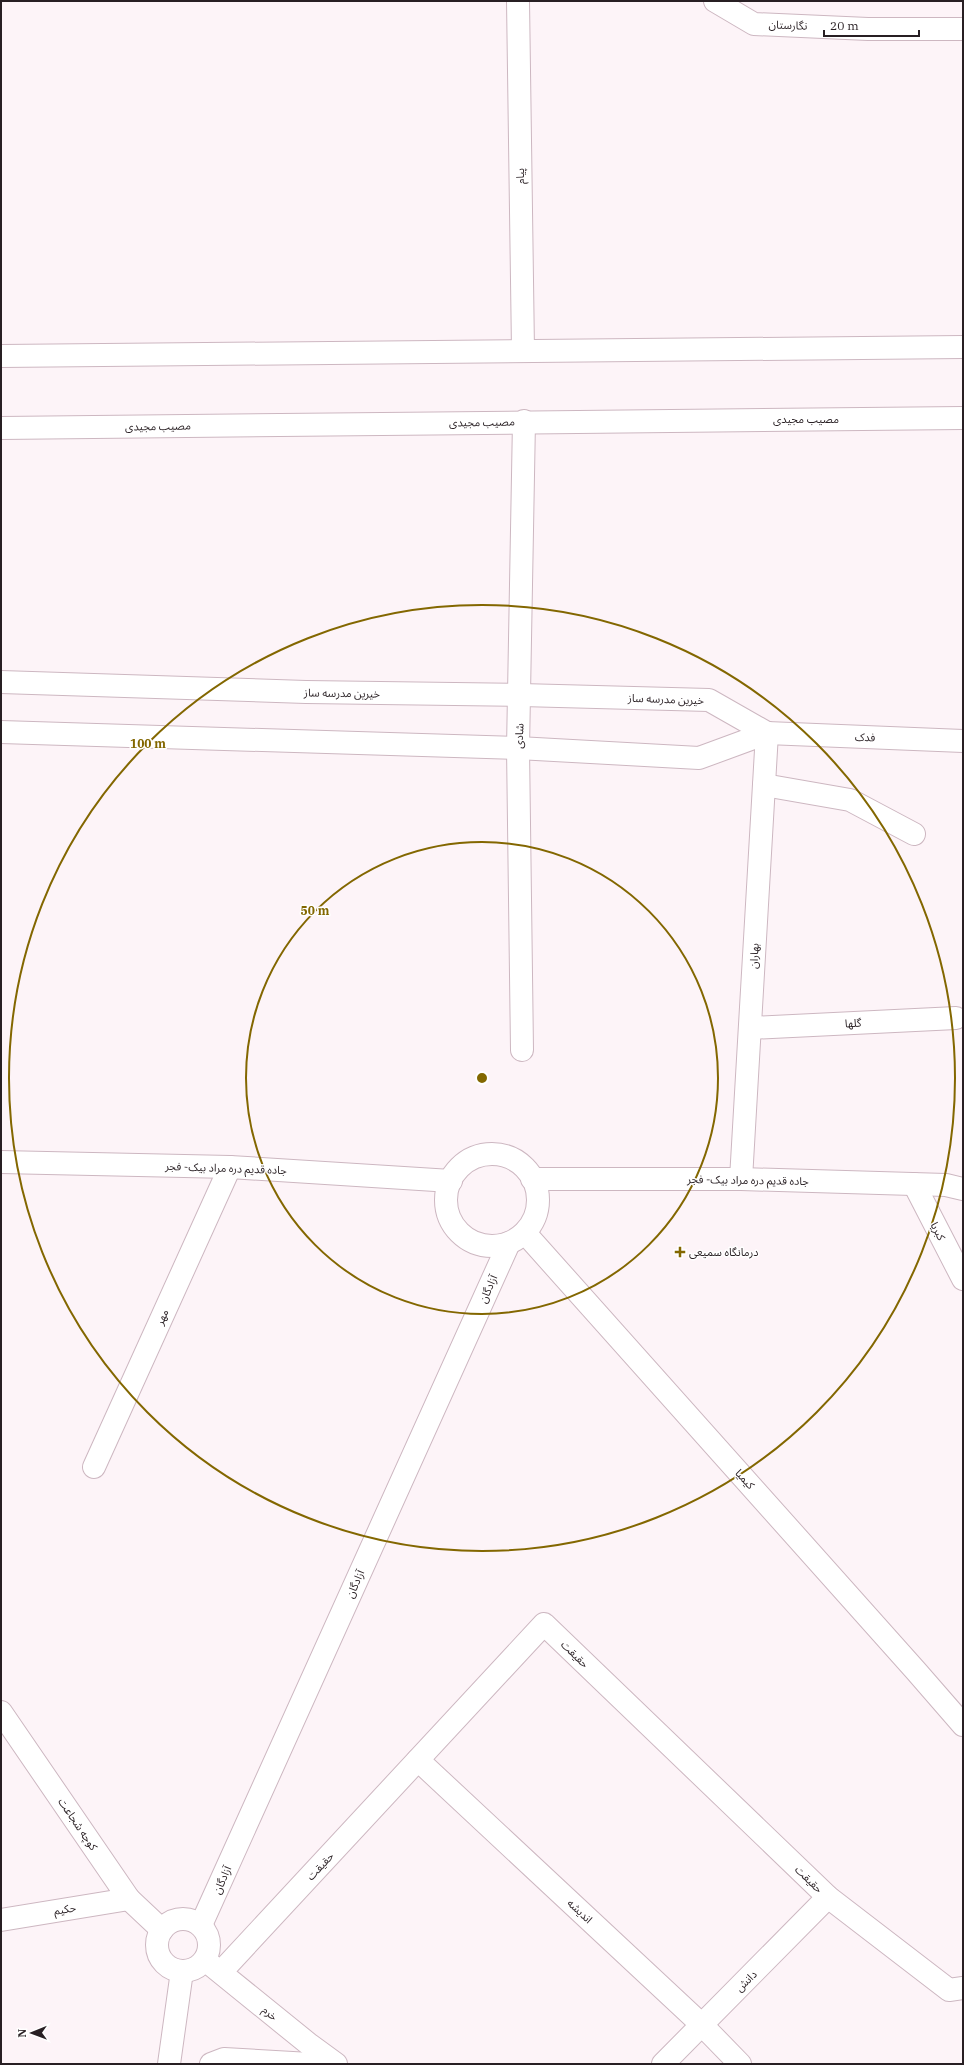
<svg xmlns="http://www.w3.org/2000/svg" width="964" height="2065" viewBox="0 0 964 2065" font-family="'IBM Plex Serif','Noto Sans Arabic',serif">
<style>
.lines{fill:none;stroke-linecap:round;stroke-linejoin:round}
.minor-casing{stroke:#cdb7c1;stroke-width:24}
.major-casing{stroke:#cdb7c1;stroke-width:24}
.minor{stroke:#fff;stroke-width:22}
.major{stroke:#fff;stroke-width:22}
.ring{fill:none;stroke:#836700;stroke-width:2}
.poi-dot{fill:#836700;stroke:#fff;stroke-width:1.5}
.labels{text-anchor:middle;stroke-width:3;stroke-linejoin:round;paint-order:stroke}
.street-label{font-size:11px;fill:#281f23;stroke:#fff}
.poi-label{font-size:11px;fill:#281f23;stroke:#fff;text-anchor:start}
.centre{fill:#836700;stroke:#fff;stroke-width:2}
.ring-label{font-size:12px;text-anchor:middle;font-weight:bold;fill:#836700;stroke:#fff;stroke-width:3;stroke-linejoin:round;paint-order:stroke}
</style>
<rect width="100%" height="100%" fill="#fdf4f8"/>
<g class="lines">
<!-- minor casing -->
<g class="minor-casing">
<g id="minor">
<polyline points="518,1 523,350"/>
<polyline points="715,1 754,24 868,29 963,29"/>
<polyline points="1,682 306,692 521,695 709,700 767,733"/>
<polyline points="1,732 518,748 699,758 767,733 963,741"/>
<polyline points="764,785 850,800 914,834"/>
<polyline points="750,1028 956,1018"/>
<polyline points="522,1050 518,748 524,421"/>
<circle cx="492" cy="1200" r="46"/>
<polyline points="1,1162 230,1167 451,1181"/>
<polyline points="532,1179 741,1179 946,1185 963,1189"/>
<polyline points="741,1179 767,733"/>
<polyline points="914,1184 963,1279"/>
<polyline points="525,1233 916,1671 963,1725"/>
<polyline points="94,1467 230,1167"/>
<polyline points="1,1712 129,1899 162,1930"/>
<polyline points="418,1760 702,2025 740,2064"/>
<circle cx="183" cy="1945" r="26"/>
<polyline points="1,1920 129,1899"/>
<polyline points="201,1925 509,1243"/>
<polyline points="205,1960 310,2045 336,2064"/>
<polyline points="221,1972 544,1624 828,1897 949,1990 963,1988"/>
<polyline points="169,2064 182,1971"/>
<polyline points="211,2064 224,2059 310,2064"/>
<polyline points="663,2064 828,1897"/>
</g>
</g>
<!-- major casing -->
<g class="major-casing">
<g id="major">
<polyline points="1,356 963,347"/>
<polyline points="1,428 963,418"/>
</g>
</g>
<!-- minor -->
<use href="#minor" class="minor"/>
<!-- major -->
<use href="#major" class="major"/>
</g>
<!-- distance rings -->
<g class="ring">
<circle cx="482" cy="1078" r="236"/>
<circle cx="482" cy="1078" r="473"/>
</g>
<!-- markers -->
<path class="poi-dot" d="M678 1246h4v4h4v4h-4v4h-4v-4h-4v-4h4z"/>
<g class="labels">
<!-- street labels -->
<g class="street-label">
<text transform="translate(788 25) rotate(2)" y="4">نگارستان</text>
<text transform="translate(520 176) rotate(-91)" y="4">پیام</text>
<text x="806" y="423">مصیب مجیدی</text>
<text transform="translate(482 422) rotate(-1)" y="4">مصیب مجیدی</text>
<text transform="translate(158 426) rotate(-1)" y="4">مصیب مجیدی</text>
<text transform="translate(342 693) rotate(1)" y="4">خیرین مدرسه ساز</text>
<text transform="translate(666 699) rotate(2)" y="4">خیرین مدرسه ساز</text>
<text transform="translate(519 736) rotate(-88)" y="4">شادی</text>
<text transform="translate(865 737) rotate(2)" y="4">فدک</text>
<text transform="translate(754 956) rotate(-87)" y="4">بهاران</text>
<text transform="translate(853 1023) rotate(-3)" y="4">گلها</text>
<text transform="translate(226 1168) rotate(2)" y="4">جاده قدیم دره مراد بیک- فجر</text>
<text transform="translate(748 1180) rotate(1)" y="4">جاده قدیم دره مراد بیک- فجر</text>
<text transform="translate(938 1231) rotate(63)" y="4">کبریا</text>
<text transform="translate(488 1289) rotate(-66)" y="4">آزادگان</text>
<text transform="translate(162 1317) rotate(-66)" y="4">مهر</text>
<text transform="translate(745 1479) rotate(48)" y="4">کیمیا</text>
<text transform="translate(355 1584) rotate(-66)" y="4">آزادگان</text>
<text transform="translate(575 1654) rotate(44)" y="4">حقیقت</text>
<text transform="translate(78 1824) rotate(56)" y="4">کوچه شجاعت</text>
<text transform="translate(320 1866) rotate(-47)" y="4">حقیقت</text>
<text transform="translate(809 1879) rotate(44)" y="4">حقیقت</text>
<text transform="translate(222 1880) rotate(-66)" y="4">آزادگان</text>
<text transform="translate(65 1909) rotate(-9)" y="4">حکیم</text>
<text transform="translate(580 1911) rotate(43)" y="4">اندیشه</text>
<text transform="translate(746 1981) rotate(-45)" y="4">دانش</text>
<text transform="translate(270 2013) rotate(40)" y="4">خرم</text>
</g>
<!-- poi labels -->
<g class="poi-label">
<text x="689" y="1256">درمانگاه سمیعی</text>
</g>
</g>
<circle cx="482" cy="1078" r="6" class="centre"/>
<g class="ring-label">
<text x="148" y="748">100 m</text>
<text x="315" y="915">50 m</text>
</g>
<!-- border -->
<rect width="964" height="2065" fill="none" stroke="#281f23" stroke-width="4"/>
<!-- north arrow -->
<g transform="translate(32 2033) rotate(269)" stroke="#ffffff" stroke-width="3" paint-order="stroke">
<path d="M0-3L7 15L0 10L-7 15Z" fill="#281f23"/>
<text y="-6" font-size="11" font-weight="bold" text-anchor="middle" fill="#281f23">N</text>
</g>
<!-- scale -->
<path d="M824 30v6h95v-6" fill="none" stroke="#281f23" stroke-width="2"/>
<text x="830" y="30" font-size="12" fill="#281f23" stroke="#ffffff" stroke-width="3" paint-order="stroke">20 m</text>
</svg>
